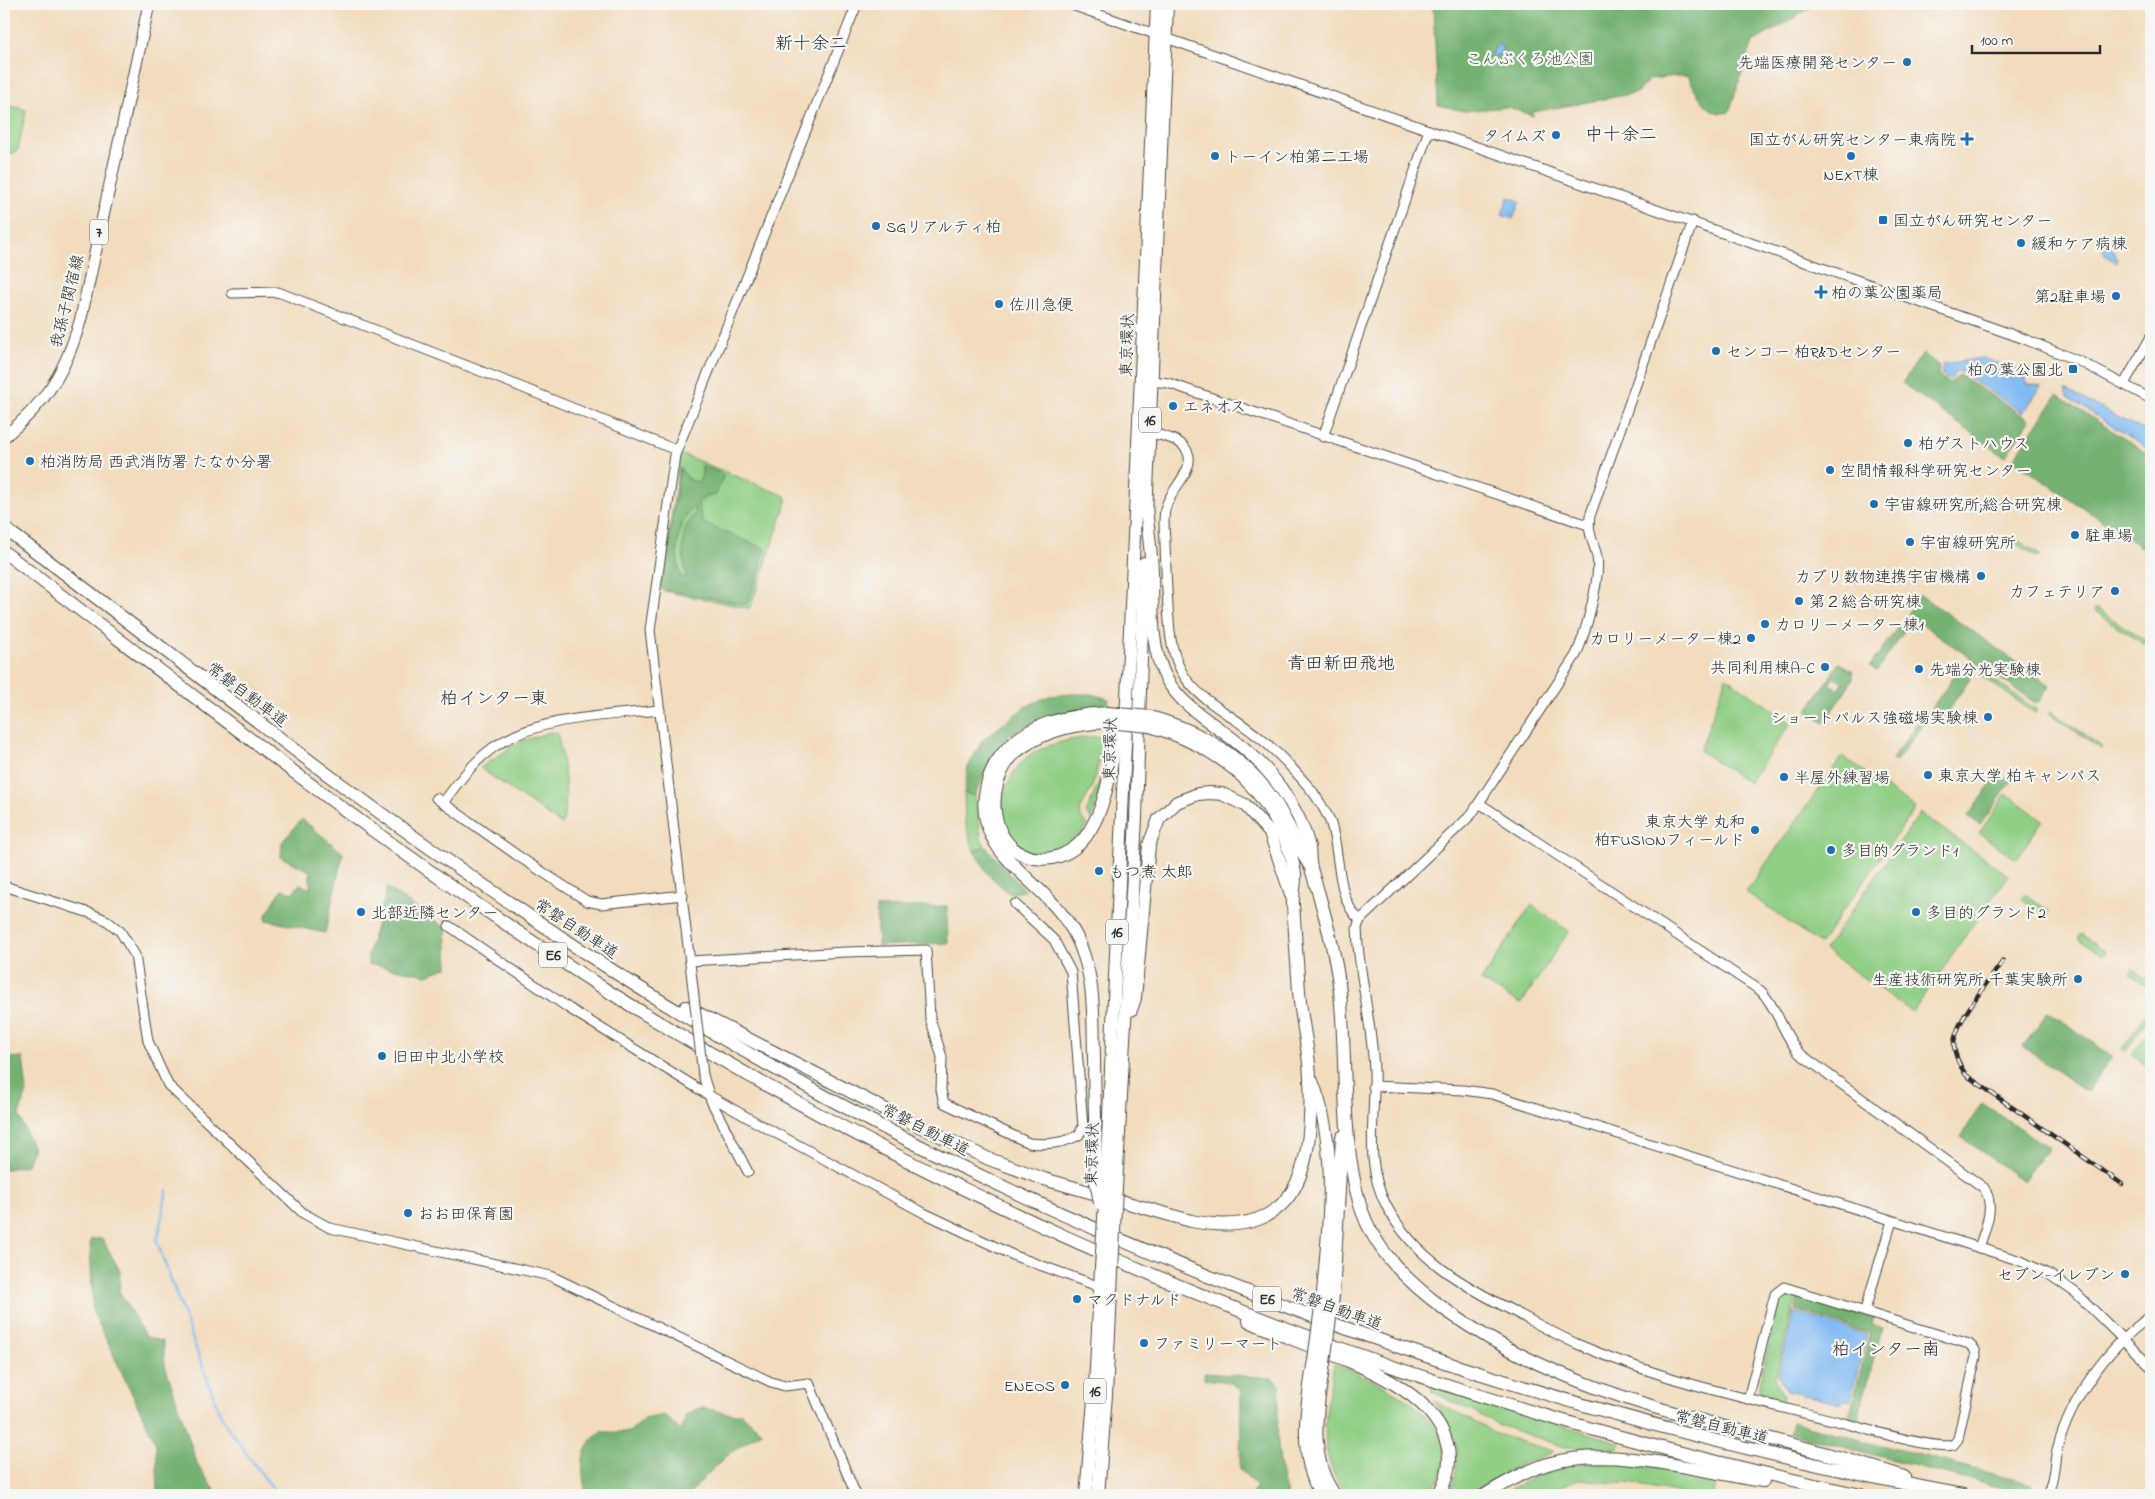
<svg xmlns="http://www.w3.org/2000/svg" width="2155" height="1499" viewBox="0 0 2155 1499" font-family="'Indie Flower','Klee One',sans-serif">
<style>
.green{fill:#90cf85;stroke:#5e7d58}
.forest{fill:#74b272;stroke:#506e4e;fill-rule:evenodd}
.water{fill:#82bbf3;stroke:#56738f}
.lines{fill:none;stroke-linecap:round;stroke-linejoin:round}
.stream{stroke:#82bbf3;stroke-width:2.5}
.minor-casing{stroke:#494641;stroke-width:11}
.major-casing{stroke:#494641;stroke-width:13}
.highway-casing{stroke:#494641;stroke-width:14}
.minor{stroke:#fff;stroke-width:9}
.major{stroke:#fff;stroke-width:11}
.highway{stroke:#fff;stroke-width:12}
.rail-casing{stroke:#2b2b2b;stroke-width:4.5}
.rail{stroke:#f6f6f2;stroke-width:2.5;stroke-dasharray:8;stroke-linecap:butt}
.minor-bridge-casing{stroke:#494641;stroke-width:11;stroke-linecap:butt}
.highway-bridge-casing{stroke:#494641;stroke-width:14;stroke-linecap:butt}
.minor-bridge{stroke:#fff;stroke-width:9}
.highway-bridge{stroke:#fff;stroke-width:12}
.poi-dot{fill:#1f6fb2;stroke:#f6f6f2;stroke-width:2}
.labels{text-anchor:middle;stroke-width:4.5;stroke-linejoin:round;paint-order:stroke}
.shield{fill:#f6f6f2;stroke:#686867;stroke-width:1}
.shield-label{font-size:15px;font-weight:bold;fill:#2b2b2b}
.park-label{font-size:16px;fill:#495c46;stroke:#f6f6f2}
.poi-label{font-size:16px;fill:#2b2b2b;stroke:#f6f6f2;text-anchor:start}
.street-label{font-size:16px;fill:#2b2b2b;stroke:#f6f6f2}
.neighbourhood-label{font-size:18px;fill:#2b2b2b;stroke:#f6f6f2}
</style>
<rect width="100%" height="100%" fill="#f6f6f2"/>
<filter id="ink" filterUnits="userSpaceOnUse"><feTurbulence type="fractalNoise" baseFrequency=".02" numOctaves="2"/><feDisplacementMap in="SourceGraphic" scale="10" xChannelSelector="R" yChannelSelector="G"/><feConvolveMatrix kernelMatrix="1 2 1 2 8 2 1 2 1" color-interpolation-filters="sRGB"/></filter>
<filter id="wash" filterUnits="userSpaceOnUse"><feTurbulence type="fractalNoise" baseFrequency=".0096" numOctaves="4" result="noise"/><feDisplacementMap in="SourceGraphic" scale="20" xChannelSelector="R" yChannelSelector="G"/><feGaussianBlur stdDeviation="1.12" result="paint"/><feColorMatrix in="noise" values="0 0 0 0 0 0 0 0 0 0 0 0 0 0 0 0 0 1.4 0 .05"/><feComposite in="paint" operator="in"/></filter>
<g filter="url(#wash)">
<rect width="100%" height="100%" fill="#f2dcbd"/>
<!-- green -->
<g class="green">
<polygon points="4,104 26,110 18,150 11,154 4,152"/>
<polygon points="684,455 785,496 787,501 751,606 748,608 663,591 661,588 680,456"/>
<polygon points="2013,537 2040,555 2038,558 2011,540"/>
<polygon points="2096,608 2147,642 2145,645 2094,611"/>
<polygon points="1982,672 2037,710 2035,713 1980,675"/>
<polygon points="1726,677 1791,723 1749,783 1700,751"/>
<polygon points="2051,711 2102,747 2101,749 2049,713"/>
<path d="M 550,732 L 558,734 C 563,765 570,795 562,825 L 480,768 L 517,743 Z"/>
<path d="M 1089,737 L 1106,737 L 1092,787 L 1080,810 L 1081,817 L 1088,825 C 1079,837 1069,849 1053,854 C 1029,861 999,836 1000,811 C 1000,804 1004,795 1006,789 C 1010,778 1018,764 1027,757 C 1046,744 1067,740 1089,737 Z"/>
<polygon points="1842,756 1915,808 1820,944 1746,892"/>
<polygon points="1107,763 1109,765 1091,819 1086,813"/>
<polygon points="964,793 975,796 981,838 985,846 974,851 965,822"/>
<polygon points="2006,794 2043,820 2016,859 1979,833"/>
<polygon points="1920,813 2008,875 1912,1012 1824,950"/>
<polygon points="2025,894 2049,911 2046,916 2021,898"/>
<polygon points="1531,905 1569,931 1521,1004 1481,981"/>
<polygon points="2081,934 2106,951 2103,956 2078,938"/>
<polygon points="2133,969 2151,982 2151,989 2130,974"/>
<polygon points="2151,1007 2151,1014 2126,1051 2122,1049"/>
<polygon points="2151,1027 2151,1069 2132,1055"/>
<polygon points="1789,1295 1796,1297 1775,1378 1783,1397 1782,1401 1766,1398 1759,1389 1776,1311 1783,1297"/>
<path d="M 1334,1364 C 1385,1383 1486,1429 1427,1495 L 1348,1495 C 1314,1459 1326,1408 1334,1364 Z"/>
<polygon points="1432,1386 1621,1443 1619,1448 1565,1447 1502,1426 1431,1391"/>
<polygon points="1434,1401 1499,1435 1553,1451 1552,1453 1523,1463 1468,1495 1450,1495 1456,1472 1457,1448 1448,1422"/>
<polygon points="1594,1461 1663,1468 1681,1476 1717,1482 1713,1495 1692,1495 1633,1484 1578,1480 1535,1495 1498,1495 1548,1471"/>
</g>
<!-- forest -->
<g class="forest">
<path d="M 1433,4 L 1817,4 L 1753,42 L 1729,112 C 1707,119 1695,90 1688,75 L 1649,79 L 1637,93 L 1533,112 L 1533,116 L 1508,107 L 1464,111 L 1438,105 Z"/>
<polygon points="1923,353 1939,366 1938,376 1950,383 1959,375 2030,420 2005,457 1902,383"/>
<polygon points="2057,395 2151,456 2151,554 2013,460"/>
<path d="M 702,465 L 724,475 L 716,495 L 705,497 L 698,504 L 703,523 L 766,549 L 749,601 L 745,604 L 665,590 L 661,587 L 680,468 L 689,480 L 699,482 L 702,475 ZM 693,507 L 695,513 C 677,533 684,555 686,578 L 681,577 C 674,554 676,526 693,507 Z"/>
<polygon points="1920,595 2050,685 2037,704 1907,614"/>
<polygon points="1901,623 1907,627 1877,671 1870,666"/>
<path d="M 1839,663 L 1853,671 L 1853,679 L 1824,723 L 1807,711 ZM 1834,677 L 1843,683 L 1837,690 L 1829,684 Z"/>
<polygon points="1959,669 1971,678 1941,721 1929,712"/>
<path d="M 1071,694 L 1091,694 L 1109,699 L 1108,706 C 1078,711 1024,718 1004,742 C 991,758 983,777 975,796 L 964,793 L 968,767 L 982,741 L 1025,707 L 1049,696 Z"/>
<polygon points="1922,716 1927,719 1896,762 1892,759"/>
<polygon points="1998,773 2011,782 1980,825 1968,816"/>
<polygon points="302,819 343,853 325,933 266,920 266,915 282,889 292,893 300,884 310,889 310,871 281,857 282,842"/>
<polygon points="985,846 1025,891 1009,894 988,874 974,851"/>
<polygon points="387,888 446,928 448,967 427,975 368,964 368,954"/>
<polygon points="947,906 948,943 878,946 876,908"/>
<polygon points="2048,1011 2112,1056 2087,1092 2023,1047"/>
<polygon points="4,1057 23,1058 27,1092 19,1115 33,1149 27,1165 4,1170"/>
<polygon points="1982,1103 2049,1148 2023,1181 1961,1137"/>
<polygon points="102,1238 120,1271 119,1291 145,1336 163,1342 165,1365 198,1466 218,1495 158,1495 158,1493 156,1444 93,1312 90,1240"/>
<polygon points="1798,1297 1874,1317 1872,1325 1882,1328 1858,1419 1849,1417 1870,1334 1795,1310"/>
<path d="M 1204,1373 L 1273,1378 L 1280,1386 C 1276,1424 1276,1458 1287,1495 L 1251,1495 L 1257,1487 L 1240,1469 L 1241,1391 L 1230,1382 L 1204,1379 Z"/>
<path d="M 699,1408 C 715,1409 727,1415 742,1414 L 762,1432 C 733,1448 710,1470 689,1495 L 586,1494 C 581,1467 578,1451 600,1432 L 629,1432 L 644,1419 L 665,1415 L 681,1431 L 686,1415 Z"/>
<polygon points="1792,1422 2032,1484 2029,1495 1789,1433"/>
</g>
<!-- water -->
<g class="water">
<polygon points="1498,44 1503,48 1501,53 1492,58 1490,55"/>
<polygon points="1508,197 1520,201 1513,219 1502,215"/>
<path d="M 2104,243 C 2113,247 2118,253 2116,263 L 2105,255 L 2102,246 Z"/>
<polygon points="1983,358 2024,372 2027,384 2041,387 2023,413 1957,370 1950,380 1941,375 1943,364"/>
<polygon points="2065,390 2151,434 2151,451 2067,397"/>
<polygon points="1794,1312 1867,1335 1850,1401 1845,1400 1840,1404 1787,1391 1778,1375"/>
</g>
<g class="lines">
<!-- stream -->
<g class="stream">
<polyline points="167,1190 157,1242 219,1411 226,1425 277,1495"/>
<polyline points="1573,1495 1591,1494"/>
</g>
</g>
</g>
<g filter="url(#ink)">
<g class="lines">
<!-- minor casing -->
<g class="minor-casing">
<g id="minor">
<polyline points="1069,4 2022,338 2081,362 2151,399"/>
<path d="M 1693,221 L 1590,516 C 1587,533 1594,542 1597,557 C 1601,578 1585,635 1576,655 L 1471,815 L 1360,920 L 1357,928 L 1358,945 C 1362,987 1372,1028 1374,1070 C 1376,1116 1363,1163 1387,1207 C 1415,1259 1463,1285 1513,1311 C 1534,1322 1555,1334 1577,1344 C 1661,1380 1752,1400 1840,1422 C 1863,1428 1934,1450 1953,1445 L 1958,1439 L 1976,1356 L 1975,1350 L 1969,1344 L 1784,1287 L 1775,1294 L 1748,1399"/>
<polyline points="232,293 278,292 511,383 676,450"/>
<polyline points="1152,381 1168,383 1588,525"/>
<polyline points="2124,384 2151,337"/>
<path d="M 1150,433 C 1163,436 1183,439 1188,453 C 1195,470 1171,489 1166,506 C 1162,518 1165,532 1165,544 C 1166,573 1167,602 1170,631 C 1176,695 1217,702 1260,738 C 1279,753 1297,773 1313,792 C 1319,801 1326,811 1330,821 C 1341,851 1335,899 1360,920"/>
<polyline points="1323,437 1429,130"/>
<polyline points="436,798 521,858 587,901 601,904 683,895"/>
<path d="M 443,803 C 458,782 473,762 494,747 C 539,716 607,716 660,710"/>
<path d="M 1479,803 L 1761,991 C 1778,1009 1783,1034 1799,1053 L 1984,1188 C 1996,1207 1985,1228 1979,1248"/>
<polyline points="4,886 90,913 106,920 120,931 135,955 148,1041 168,1085 303,1213 330,1228 551,1276 771,1382 785,1386 809,1383 856,1495"/>
<polyline points="449,926 570,1009 710,1096 759,1124 924,1213 1015,1256 1103,1288"/>
<path d="M 690,961 L 845,952 L 926,950 L 930,1018 L 942,1057 L 941,1090 L 944,1103 L 1029,1143 C 1046,1145 1063,1144 1079,1135 L 1083,1126 L 1071,972 L 1054,940 L 1015,904"/>
<polyline points="693,988 650,630 675,455 857,4"/>
<polyline points="703,1075 711,1101 748,1172"/>
<polyline points="1373,1086 1463,1090 1492,1094 2021,1261 2050,1275 2076,1293 2151,1367"/>
<polyline points="1865,1310 1892,1221"/>
<path d="M 2047,1495 C 2055,1478 2053,1467 2057,1450 C 2071,1398 2107,1347 2151,1316"/>
</g>
</g>
<!-- major casing -->
<g class="major-casing">
<path id="major" d="M 4,437 C 47,402 66,371 81,318 L 149,4"/>
</g>
<!-- highway casing -->
<g class="highway-casing">
<g id="highway">
<path d="M 1146,508 C 1148,529 1151,550 1152,571 C 1153,607 1149,647 1167,680 C 1183,707 1211,722 1234,740 C 1268,766 1299,805 1309,847 C 1310,854 1309,861 1311,868 C 1314,880 1318,890 1321,902 C 1330,934 1339,971 1341,1004 C 1347,1072 1341,1140 1360,1205 C 1374,1251 1410,1284 1447,1311 C 1583,1408 1750,1426 1904,1477"/>
<polyline points="1146,516 1167,4"/>
<path d="M 4,528 C 114,609 221,695 331,777 C 426,847 524,914 624,978 C 1029,1236 1492,1406 1963,1495"/>
<path d="M 4,552 C 204,703 399,859 611,993 C 900,1174 1216,1318 1543,1415 C 1648,1446 1754,1472 1861,1495"/>
<path d="M 1150,717 C 1201,731 1245,757 1275,802 C 1288,822 1296,845 1310,866"/>
<path d="M 1107,722 C 1077,724 1047,729 1021,748 C 977,780 988,867 1052,858 C 1068,855 1082,844 1090,830 C 1111,796 1112,751 1120,713"/>
<path d="M 686,1007 L 900,1117 L 989,1159 L 1044,1179 L 1191,1221 C 1300,1242 1314,1166 1310,1077 C 1309,1049 1301,1020 1299,991 C 1297,962 1295,933 1293,904 C 1292,894 1296,884 1295,874 C 1292,852 1282,830 1270,811 C 1243,766 1200,741 1150,726"/>
<polyline points="1131,1010 1135,998 1149,845 1159,819 1177,802 1198,794 1210,793 1222,794 1245,805 1270,833 1292,897"/>
<path d="M 1312,1081 C 1339,1148 1329,1222 1323,1292"/>
<path d="M 1096,1182 C 1095,1140 1095,1099 1094,1057 C 1093,1023 1095,989 1084,956 C 1078,936 1068,920 1054,905 C 1024,871 978,847 985,795 C 987,781 991,768 1000,757 C 1025,723 1068,715 1108,713"/>
<polyline points="1106,1185 1157,4"/>
<polyline points="1116,1188 1136,818 1144,563"/>
<polyline points="1333,1296 1342,1137"/>
<path d="M 1249,1321 C 1307,1350 1430,1375 1447,1444 C 1452,1463 1448,1479 1438,1495"/>
<path d="M 1314,1360 C 1307,1404 1297,1454 1321,1495"/>
<path d="M 1324,1363 C 1317,1406 1307,1458 1335,1495"/>
<polyline points="1086,1495 1095,1388 1101,1268"/>
<polyline points="1098,1495 1106,1395 1112,1272"/>
<path d="M 1485,1495 C 1506,1482 1527,1470 1551,1463 C 1617,1446 1696,1471 1763,1481"/>
</g>
</g>
<!-- minor -->
<use href="#minor" class="minor"/>
<!-- major -->
<use href="#major" class="major"/>
<!-- highway -->
<use href="#highway" class="highway"/>
<!-- rail casing -->
<g class="rail-casing">
<path id="rail" d="M 2003,961 C 1990,980 1953,1023 1954,1046 C 1955,1057 1960,1066 1966,1075 L 2122,1184"/>
</g>
<!-- rail -->
<use href="#rail" class="rail"/>
<!-- minor-bridge casing -->
<g class="minor-bridge-casing">
<polyline id="minor-bridge" points="693,988 703,1075"/>
</g>
<!-- highway-bridge casing -->
<g class="highway-bridge-casing">
<g id="highway-bridge">
<polyline points="1108,713 1150,717"/>
<polyline points="1107,722 1150,726"/>
<polyline points="1096,1182 1100,1203"/>
<polyline points="1101,1268 1106,1185"/>
<polyline points="1112,1272 1116,1188"/>
<polyline points="1314,1360 1323,1292"/>
<polyline points="1324,1363 1333,1296"/>
</g>
</g>
<!-- minor-bridge -->
<use href="#minor-bridge" class="minor-bridge"/>
<!-- highway-bridge -->
<use href="#highway-bridge" class="highway-bridge"/>
</g>
</g>
<!-- markers -->
<g class="poi-dot">
<circle cx="1907" cy="62" r="5"/>
<circle cx="1556" cy="135" r="5"/>
<path d="M1964.5 131.5h5v5h5v5h-5v5h-5v-5h-5v-5h5z"/>
<circle cx="1215" cy="156" r="5"/>
<circle cx="1851" cy="156" r="5"/>
<rect x="1878" y="215" width="10" height="10" rx="2.5"/>
<circle cx="876" cy="226" r="5"/>
<circle cx="2021" cy="243" r="5"/>
<path d="M1818.5 284.5h5v5h5v5h-5v5h-5v-5h-5v-5h5z"/>
<circle cx="2116" cy="296" r="5"/>
<circle cx="999" cy="304" r="5"/>
<circle cx="1716" cy="351" r="5"/>
<rect x="2068" y="364" width="10" height="10" rx="2.5"/>
<circle cx="1173" cy="406" r="5"/>
<circle cx="1908" cy="443" r="5"/>
<circle cx="30" cy="461" r="5"/>
<circle cx="1830" cy="470" r="5"/>
<circle cx="1874" cy="504" r="5"/>
<circle cx="2075" cy="535" r="5"/>
<circle cx="1910" cy="542" r="5"/>
<circle cx="1981" cy="576" r="5"/>
<circle cx="2115" cy="591" r="5"/>
<circle cx="1799" cy="601" r="5"/>
<circle cx="1765" cy="624" r="5"/>
<circle cx="1751" cy="638" r="5"/>
<circle cx="1825" cy="667" r="5"/>
<circle cx="1919" cy="669" r="5"/>
<circle cx="1988" cy="717" r="5"/>
<circle cx="1928" cy="775" r="5"/>
<circle cx="1784" cy="777" r="5"/>
<circle cx="1755" cy="830" r="5"/>
<circle cx="1831" cy="850" r="5"/>
<circle cx="1099" cy="871" r="5"/>
<circle cx="361" cy="912" r="5"/>
<circle cx="1916" cy="912" r="5"/>
<circle cx="2078" cy="979" r="5"/>
<circle cx="382" cy="1056" r="5"/>
<circle cx="408" cy="1213" r="5"/>
<circle cx="2125" cy="1274" r="5"/>
<circle cx="1077" cy="1299" r="5"/>
<circle cx="1144" cy="1343" r="5"/>
<circle cx="1065" cy="1385" r="5"/>
</g>
<g class="labels">
<!-- shield labels -->
<g class="shield">
<rect x="90" y="219.5" width="18" height="25" rx="4"/>
<rect x="1139" y="407.5" width="22" height="25" rx="4"/>
<rect x="1106" y="919.5" width="22" height="25" rx="4"/>
<rect x="539" y="942.5" width="28" height="25" rx="4"/>
<rect x="1253" y="1286.5" width="28" height="25" rx="4"/>
<rect x="1084" y="1378.5" width="22" height="25" rx="4"/>
</g>
<g class="shield-label">
<text x="99" y="237">7</text>
<text x="1150" y="425">16</text>
<text x="1117" y="937">16</text>
<text x="553" y="960">E6</text>
<text x="1267" y="1304">E6</text>
<text x="1095" y="1396">16</text>
</g>
<!-- park labels -->
<g class="park-label">
<text x="1530" y="64">こんぶくろ池公園</text>
</g>
<!-- poi labels -->
<g class="poi-label">
<text x="1897" y="68" text-anchor="end">先端医療開発センター</text>
<text x="1546" y="141" text-anchor="end">タイムズ</text>
<text x="1956" y="145" text-anchor="end">国立がん研究センター東病院</text>
<text x="1225" y="162">トーイン柏第二工場</text>
<text x="1851" y="180" text-anchor="middle">NEXT棟</text>
<text x="1893" y="226">国立がん研究センター</text>
<text x="886" y="232">SGリアルティ柏</text>
<text x="2031" y="249">緩和ケア病棟</text>
<text x="1831" y="298">柏の葉公園薬局</text>
<text x="2106" y="302" text-anchor="end">第2駐車場</text>
<text x="1009" y="310">佐川急便</text>
<text x="1726" y="357">センコー 柏R&amp;Dセンター</text>
<text x="2063" y="375" text-anchor="end">柏の葉公園北</text>
<text x="1183" y="412">エネオス</text>
<text x="1918" y="449">柏ゲストハウス</text>
<text x="40" y="467">柏消防局 西武消防署 たなか分署</text>
<text x="1840" y="476">空間情報科学研究センター</text>
<text x="1884" y="510">宇宙線研究所;総合研究棟</text>
<text x="2085" y="541">駐車場</text>
<text x="1920" y="548">宇宙線研究所</text>
<text x="1971" y="582" text-anchor="end">カブリ数物連携宇宙機構</text>
<text x="2105" y="597" text-anchor="end">カフェテリア</text>
<text x="1809" y="607">第２総合研究棟</text>
<text x="1775" y="630">カロリーメーター棟1</text>
<text x="1741" y="644" text-anchor="end">カロリーメーター棟2</text>
<text x="1815" y="673" text-anchor="end">共同利用棟A-C</text>
<text x="1929" y="675">先端分光実験棟</text>
<text x="1978" y="723" text-anchor="end">ショートパルス強磁場実験棟</text>
<text x="1938" y="781">東京大学 柏キャンパス</text>
<text x="1794" y="783">半屋外練習場</text>
<text x="1745" y="827" text-anchor="end">東京大学 丸和<tspan x="1745" dy="18">柏FUSIONフィールド</tspan></text>
<text x="1841" y="856">多目的グランド1</text>
<text x="1109" y="877">もつ煮 太郎</text>
<text x="371" y="918">北部近隣センター</text>
<text x="1926" y="918">多目的グランド2</text>
<text x="2068" y="985" text-anchor="end">生産技術研究所 千葉実験所</text>
<text x="392" y="1062">旧田中北小学校</text>
<text x="418" y="1219">おお田保育園</text>
<text x="2115" y="1280" text-anchor="end">セブン-イレブン</text>
<text x="1087" y="1305">マクドナルド</text>
<text x="1154" y="1349">ファミリーマート</text>
<text x="1055" y="1391" text-anchor="end">ENEOS</text>
</g>
<!-- street labels -->
<g class="street-label">
<text transform="translate(66 301) rotate(-76)" y="6">我孫子関宿線</text>
<text transform="translate(1126 345) rotate(-88)" y="6">東京環状</text>
<text transform="translate(248 694) rotate(37)" y="6">常磐自動車道</text>
<text transform="translate(1109 749) rotate(-88)" y="6">東京環状</text>
<text transform="translate(577 928) rotate(33)" y="6">常磐自動車道</text>
<text transform="translate(926 1129) rotate(27)" y="6">常磐自動車道</text>
<text transform="translate(1091 1154) rotate(-88)" y="6">東京環状</text>
<text transform="translate(1337 1308) rotate(20)" y="6">常磐自動車道</text>
<text transform="translate(1722 1426) rotate(14)" y="6">常磐自動車道</text>
</g>
<!-- neighbourhood labels -->
<g class="neighbourhood-label">
<text x="811" y="49">新十余二</text>
<text x="1621" y="140">中十余二</text>
<text x="1341" y="669">青田新田飛地</text>
<text x="494" y="704">柏インター東</text>
<text x="1886" y="1355">柏インター南</text>
</g>
</g>
<!-- margin -->
<rect width="2155" height="1499" fill="none" stroke="#f6f6f2" stroke-width="20"/>
<!-- scale -->
<path d="M1972 45v8h128v-8" fill="none" stroke="#2b2b2b" stroke-width="2.5"/>
<text x="1980" y="45" font-size="15" fill="#2b2b2b" stroke="#f6f6f2" stroke-width="4" paint-order="stroke">100 m</text>
</svg>
